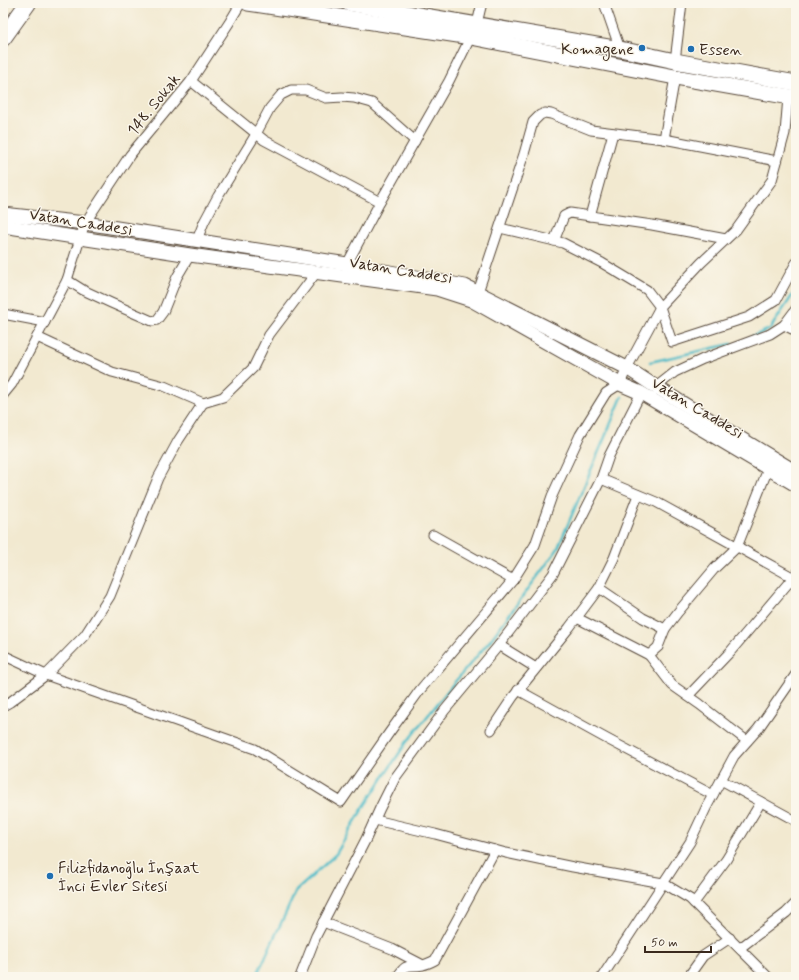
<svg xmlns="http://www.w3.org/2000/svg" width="799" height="980" viewBox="0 0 799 980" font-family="Mynerve,sans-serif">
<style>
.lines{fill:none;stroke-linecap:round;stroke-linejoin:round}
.stream{stroke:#50bdc9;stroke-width:2.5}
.minor-casing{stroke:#564739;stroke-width:11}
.secondary-casing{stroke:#564739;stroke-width:15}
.primary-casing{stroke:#564739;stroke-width:17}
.trunk-casing{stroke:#564739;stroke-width:18}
.minor{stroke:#fff;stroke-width:9}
.secondary{stroke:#fff;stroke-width:13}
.primary{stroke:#fff;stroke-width:15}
.trunk{stroke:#fff;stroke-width:16}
.poi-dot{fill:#1f6fb2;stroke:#fbf7ec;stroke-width:1.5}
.labels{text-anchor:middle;stroke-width:3;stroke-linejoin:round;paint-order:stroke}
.poi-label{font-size:16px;fill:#3b2a1e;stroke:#fbf7ec;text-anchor:start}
.street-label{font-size:16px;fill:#3b2a1e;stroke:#fbf7ec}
</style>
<rect width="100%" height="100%" fill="#fbf7ec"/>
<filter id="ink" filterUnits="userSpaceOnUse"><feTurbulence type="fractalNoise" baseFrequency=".025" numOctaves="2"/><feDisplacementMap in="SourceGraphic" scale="8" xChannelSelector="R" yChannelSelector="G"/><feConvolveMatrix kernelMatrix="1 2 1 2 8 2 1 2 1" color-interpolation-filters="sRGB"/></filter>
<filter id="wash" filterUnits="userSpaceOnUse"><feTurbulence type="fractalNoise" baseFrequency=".012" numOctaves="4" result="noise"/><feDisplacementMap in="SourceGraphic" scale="16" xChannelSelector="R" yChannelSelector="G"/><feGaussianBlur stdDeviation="0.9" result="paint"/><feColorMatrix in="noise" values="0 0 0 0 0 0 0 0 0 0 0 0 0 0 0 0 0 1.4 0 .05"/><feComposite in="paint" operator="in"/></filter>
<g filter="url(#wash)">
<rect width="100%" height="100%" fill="#f2e9d0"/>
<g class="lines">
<!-- stream -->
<g class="stream">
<polyline points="753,336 770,329 796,290"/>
<polyline points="650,362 731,344"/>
<polyline points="256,977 296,891 336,854 363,808 406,743 453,684 489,642 557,550 622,397"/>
</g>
</g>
</g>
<g filter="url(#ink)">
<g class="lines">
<!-- minor casing -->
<g class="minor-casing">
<g id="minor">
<polyline points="604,3 620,49"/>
<polyline points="675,61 682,3"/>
<polyline points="191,81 264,140 380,202"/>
<polyline points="664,139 675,77"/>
<polyline points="590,216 613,133"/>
<polyline points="500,228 563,243 602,263 647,290 660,307 672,342 749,317 776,300 796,263"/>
<polyline points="197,240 204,222 218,196 256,134 270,108 281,95 291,90 306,90 326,98 342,97 354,98 372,103 415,141"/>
<polyline points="554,241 564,216 570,213 652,225 726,239"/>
<polyline points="347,264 380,202 449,81 477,24 480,11 482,3"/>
<polyline points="67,280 83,290 111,303 152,321 157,320 163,312 177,277 190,255"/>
<polyline points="478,292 524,154 533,122 540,115 545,113 551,114 591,130 664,139 777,161"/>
<polyline points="3,314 45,322"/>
<polyline points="784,325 796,331"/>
<polyline points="37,337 112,372 164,386 203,403 223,397 253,368 269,335 316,273"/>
<polyline points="656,387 675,372 703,359 770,334 784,325 796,309"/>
<polyline points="3,395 12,384 67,280 85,223 130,155 191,81 229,23 241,3"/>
<polyline points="601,479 656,502 796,579"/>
<polyline points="433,535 513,580"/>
<polyline points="599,588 643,618 665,629"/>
<polyline points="577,618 649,655"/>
<polyline points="499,645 536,668"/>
<polyline points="3,655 46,675 255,749 341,802 389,733 420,690 513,580 535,545 552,496 580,435 606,393 620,384 627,368 660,307 701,263 736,230 772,180 785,133 788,97"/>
<polyline points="518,690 607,739 713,795"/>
<polyline points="688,696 730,652 796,574"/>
<polyline points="3,706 10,702 46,675 85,635 110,596 158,478 178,441 203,403"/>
<polyline points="491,730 513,697 569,628 599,588 614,558 638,495"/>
<polyline points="747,741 699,704 672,685 649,655 658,647 665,629 678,612 715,568 737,547 768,469"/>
<polyline points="721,780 796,821"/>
<polyline points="375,820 435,834 506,853 573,867 663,883 690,899 768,977"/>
<polyline points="694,903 726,860 761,802"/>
<polyline points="323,922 392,949 421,964"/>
<polyline points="740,948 786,913 796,903"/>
<polyline points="300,977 316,936 366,839 380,808 395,778 445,710 499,645 553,574 601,479 609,456 641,393"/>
<path d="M 397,977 C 408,961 407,968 423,965 C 427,964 431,962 435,960 L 495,850"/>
<polyline points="602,977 690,842 707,806 734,756 758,729 796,674"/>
<polyline points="688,977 703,956 730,938"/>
</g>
</g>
<!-- secondary casing -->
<g class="secondary-casing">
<g id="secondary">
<polyline points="3,214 85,223 347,264 465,286 627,368 656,387 796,472"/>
<polyline points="3,226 190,255 437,289 471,300 620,384 641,393 796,485"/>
</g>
</g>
<!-- primary casing -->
<g class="primary-casing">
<g id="primary">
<polyline points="248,3 471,37 675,77 796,98"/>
<polyline points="348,3 620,49 675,61 796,83"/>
</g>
</g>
<!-- trunk casing -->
<g class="trunk-casing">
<polyline id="trunk" points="3,38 28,3"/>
</g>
<!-- minor -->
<use href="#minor" class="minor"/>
<!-- secondary -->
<use href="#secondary" class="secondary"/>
<!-- primary -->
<use href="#primary" class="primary"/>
<!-- trunk -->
<use href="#trunk" class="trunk"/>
</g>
</g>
<!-- markers -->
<g class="poi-dot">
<circle cx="642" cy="48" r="4"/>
<circle cx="691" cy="49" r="4"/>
<circle cx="50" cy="876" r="4"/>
</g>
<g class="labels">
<!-- poi labels -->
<g class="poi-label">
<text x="634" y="54" text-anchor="end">Komagene</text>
<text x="699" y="55">Essen</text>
<text x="58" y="873">Filizfidanoğlu İnşaat<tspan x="58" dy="18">İnci Evler Sitesi</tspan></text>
</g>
<!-- street labels -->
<g class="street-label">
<text transform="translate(153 104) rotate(-51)" y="6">148. Sokak</text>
<text transform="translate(81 221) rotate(9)" y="6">Vatan Caddesi</text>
<text transform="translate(401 269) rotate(9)" y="6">Vatan Caddesi</text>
<text transform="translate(698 407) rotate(31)" y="6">Vatan Caddesi</text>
</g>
</g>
<!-- margin -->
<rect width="799" height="980" fill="none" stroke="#fbf7ec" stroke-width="16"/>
<!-- scale -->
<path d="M645 946v6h66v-6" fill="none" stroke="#3b2a1e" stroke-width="2"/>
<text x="651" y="946" font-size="12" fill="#3b2a1e" stroke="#fbf7ec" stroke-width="3" paint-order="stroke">50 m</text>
</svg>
